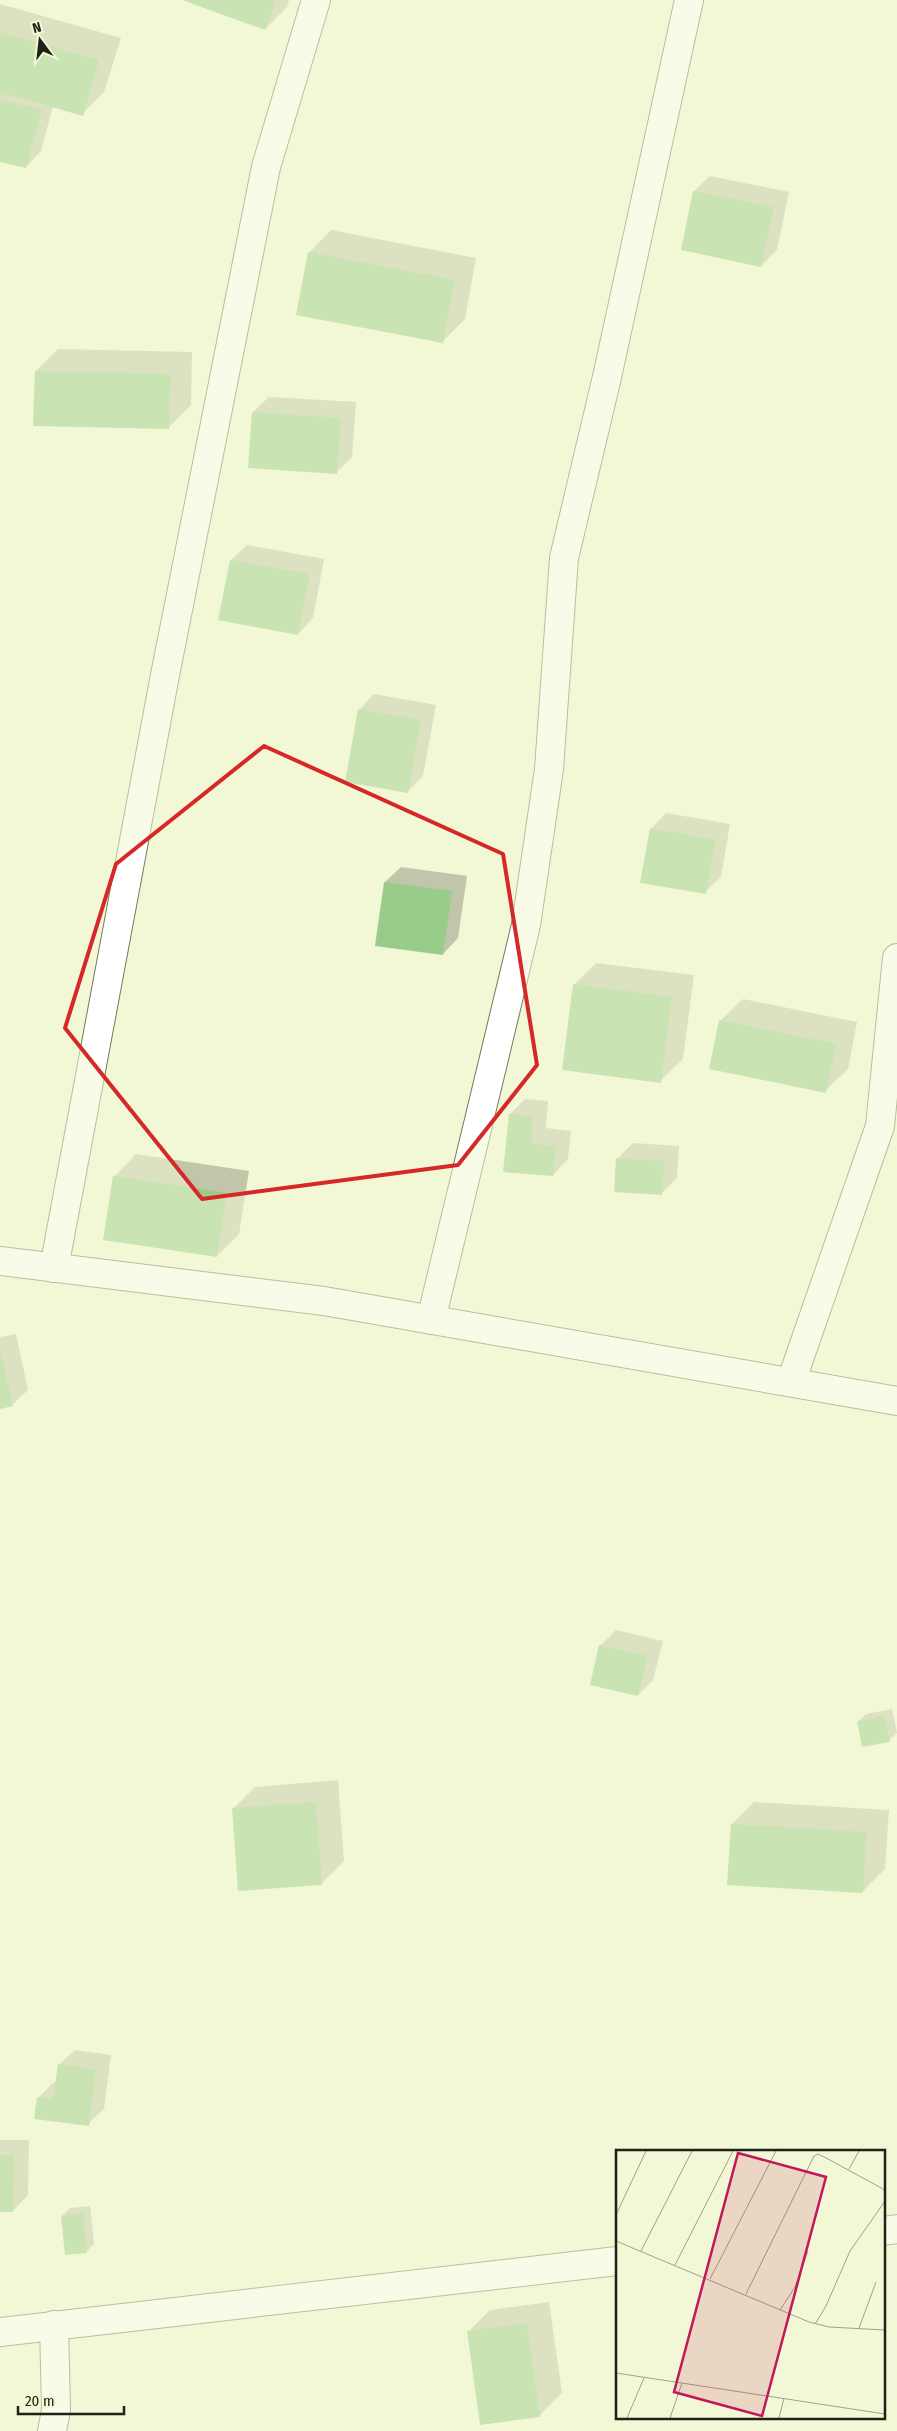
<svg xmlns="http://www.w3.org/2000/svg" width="897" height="2431" viewBox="0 0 897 2431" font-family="'Fira Sans Condensed',sans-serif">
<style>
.shadow{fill:#0003}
.building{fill:#99cb8b}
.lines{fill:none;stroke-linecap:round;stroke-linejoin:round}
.minor-casing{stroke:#75795a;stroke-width:30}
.minor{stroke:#fff;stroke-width:28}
.marked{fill:none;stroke:#d62828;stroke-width:4;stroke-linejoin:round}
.inset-road{fill:none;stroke:#9ea288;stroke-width:1}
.view{fill:#c2185b;fill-opacity:0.15;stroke:#c2185b;stroke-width:2.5}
.inset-edge{fill:none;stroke:#202215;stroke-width:2.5}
</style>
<rect width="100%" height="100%" fill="#f2f7d5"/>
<!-- shadow -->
<g class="shadow">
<polygon points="185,0 289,0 287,7 265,29"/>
<polygon points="0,4 121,38 104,92 82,114 53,106 41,151 26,167 0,160"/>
<polygon points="710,176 789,192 777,250 761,266 682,249 694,191"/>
<polygon points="331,230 476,258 465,319 442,342 309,253"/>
<polygon points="58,349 192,352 191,405 168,428 36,371"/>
<polygon points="269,397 356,402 352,457 337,472 253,412"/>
<polygon points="247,545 324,559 313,618 298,634 231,560"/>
<polygon points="374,694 436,705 423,776 407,792 359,710"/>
<polygon points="666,813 730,824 721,877 705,892 651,829"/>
<polygon points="401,867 467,876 458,938 443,954 385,882"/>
<polygon points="596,963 694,975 683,1059 660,1081 574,985"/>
<polygon points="743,999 857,1022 848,1069 825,1091 720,1021"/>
<polygon points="525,1099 548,1101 546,1128 571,1131 568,1159 553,1175 510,1114"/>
<polygon points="633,1143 679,1146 677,1178 661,1194 617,1159"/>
<polygon points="136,1154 249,1171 239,1234 217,1256 114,1177"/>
<polygon points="16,1334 28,1390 12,1405 0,1408 0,1337"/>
<polygon points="616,1630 663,1641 653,1680 638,1695 600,1646"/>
<polygon points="892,1709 897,1733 889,1740 858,1722 866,1714"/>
<polygon points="338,1780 344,1861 322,1883 233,1809 255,1787"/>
<polygon points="754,1802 889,1810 885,1869 862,1892 732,1824"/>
<polygon points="75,2050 111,2055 104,2109 88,2124 36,2118 39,2097 54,2082 57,2082 59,2065"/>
<polygon points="0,2140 29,2140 28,2195 13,2211 0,2211"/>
<polygon points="90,2206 94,2244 86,2252 62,2216 70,2208"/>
<polygon points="549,2302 562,2393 540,2415 481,2424 468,2332 490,2310"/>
</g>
<!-- building -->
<g class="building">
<polygon points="182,0 276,0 265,30"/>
<polygon points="0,32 99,60 83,116 0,92"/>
<polygon points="0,100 41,110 26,168 0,162"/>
<polygon points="693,191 774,207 761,267 681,250"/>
<polygon points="308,252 455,280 443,343 296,315"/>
<polygon points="35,371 171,374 169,429 33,426"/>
<polygon points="252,412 341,418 337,474 248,468"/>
<polygon points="230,560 310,574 298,635 218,620"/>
<polygon points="358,709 421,720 408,793 345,782"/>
<polygon points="650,828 716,840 706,894 640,883"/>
<polygon points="384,882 452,891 443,955 375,946"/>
<polygon points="573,984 672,997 661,1083 562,1070"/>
<polygon points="719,1020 836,1044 826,1093 709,1069"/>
<polygon points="509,1114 533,1116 531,1143 556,1146 553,1176 503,1172"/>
<polygon points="616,1158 664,1161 662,1195 614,1192"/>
<polygon points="113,1176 227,1193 217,1257 103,1240"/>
<polygon points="0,1350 13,1406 0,1409"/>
<polygon points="599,1645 648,1656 638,1696 590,1685"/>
<polygon points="884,1716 890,1742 862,1747 857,1721"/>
<polygon points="316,1802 322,1885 238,1891 232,1808"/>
<polygon points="731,1824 867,1832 863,1893 727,1885"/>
<polygon points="58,2064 96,2070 89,2126 34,2119 37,2097 53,2099"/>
<polygon points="0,2155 14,2155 13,2212 0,2212"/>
<polygon points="83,2213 87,2253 65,2255 61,2216"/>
<polygon points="527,2323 540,2417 480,2425 467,2331"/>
</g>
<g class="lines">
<!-- minor casing -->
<g class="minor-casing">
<g id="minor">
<polyline points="0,1261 324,1301 897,1401"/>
<polyline points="54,1268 166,670 266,167 316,0"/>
<polyline points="431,1320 526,925 549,769 564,558 607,377 689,0"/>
<polyline points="791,1382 880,1126 897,958"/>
<polyline points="883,2231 897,2229"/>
<polyline points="0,2332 617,2261"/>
<polyline points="52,2431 56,2410 54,2325"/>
</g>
</g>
<!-- minor -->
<use href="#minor" class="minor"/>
</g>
<!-- marked area -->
<path d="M0 0H897V2431H0ZM 264,746 L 503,854 L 537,1065 L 458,1165 L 202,1199 L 65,1028 L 116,864 Z" fill="#f2f7d5" fill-opacity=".55" fill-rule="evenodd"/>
<path class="marked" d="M 264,746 L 503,854 L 537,1065 L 458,1165 L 202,1199 L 65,1028 L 116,864 Z"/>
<!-- overview -->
<g transform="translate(616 2150)">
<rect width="269" height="269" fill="#f2f7d5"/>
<path class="inset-road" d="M 233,19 L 243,1M 0,65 L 30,1M 0,91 L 193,172 L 213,177 L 269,180M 25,101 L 76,1M 59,115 L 117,1M 94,129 L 160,1M 130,144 L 198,6 L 202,4 L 212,9 L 269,40M 164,160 L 179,137 L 192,101M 199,174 L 210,156 L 234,101 L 269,51M 243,178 L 260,132M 0,223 L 269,264M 11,268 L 28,228M 54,268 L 66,233M 163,268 L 168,248"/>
<path class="view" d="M 122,3 L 210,27 L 146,266 L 58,242 Z"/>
<rect width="269" height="269" class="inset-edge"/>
</g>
<!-- north arrow -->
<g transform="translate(40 40) rotate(345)" stroke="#f2f7d5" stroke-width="4" paint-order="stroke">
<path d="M0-4L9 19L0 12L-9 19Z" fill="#202215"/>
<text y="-8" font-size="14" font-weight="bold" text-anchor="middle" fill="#202215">N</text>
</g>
<!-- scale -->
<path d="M18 2406v8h106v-8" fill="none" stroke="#202215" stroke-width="2.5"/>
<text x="25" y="2406" font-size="15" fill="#202215" stroke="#f2f7d5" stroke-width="4" paint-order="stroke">20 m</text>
</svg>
